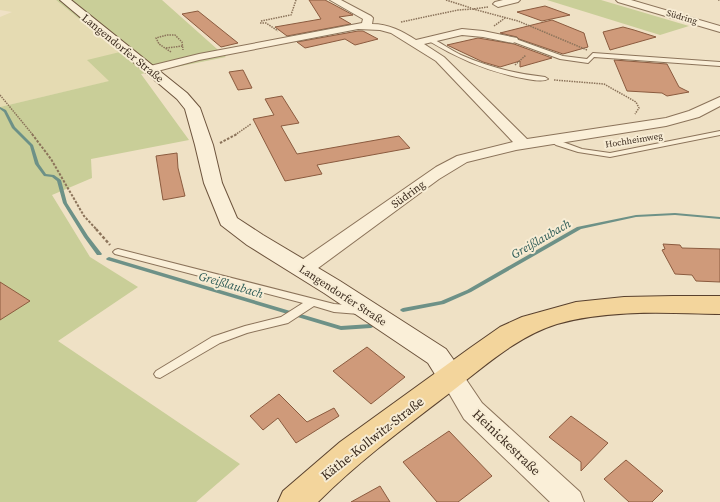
<svg xmlns="http://www.w3.org/2000/svg" width="720" height="502" viewBox="0 0 720 502" font-family="'Source Serif 4',serif">
<style>
.farmland{fill:#e5dbb2}
.green{fill:#c9ce98}
.lines{fill:none;stroke-linecap:round;stroke-linejoin:round}
.stream{fill:#6d9187;fill-rule:evenodd}
.building{fill:#cf9a7a;stroke:#8b5b3f}
.lane-casing{stroke:#8b735a;stroke-width:2}
.street-casing{stroke:#8b735a;stroke-width:2}
.secondary-casing{stroke:#6d543d;stroke-width:2}
.primary-casing{stroke:#59412e;stroke-width:2}
.path-far2{stroke:#8b735a;stroke-width:1.5;stroke-dasharray:1.5 1;stroke-linecap:butt}
.path-far1{stroke:#8b735a;stroke-width:2;stroke-dasharray:2.5 1.5;stroke-linecap:butt}
.path{stroke:#8b735a;stroke-width:2.5;stroke-dasharray:3 2;stroke-linecap:butt}
.lane{fill:#faefd8;fill-rule:evenodd}
.street{fill:#faefd8;fill-rule:evenodd}
.secondary{fill:#faefd8;fill-rule:evenodd}
.primary{fill:#f3d59c;fill-rule:evenodd}
.labels{text-anchor:middle;stroke-width:4;stroke-linejoin:round;paint-order:stroke}
.far-street-label{font-size:9px;fill:#3b2b1e;stroke:#f7ecd4}
.street-label{font-size:11px;fill:#3b2b1e;stroke:#f7ecd4}
.water-label{font-size:12px;font-style:italic;fill:#2d5b56;stroke:#f7ecd4}
.near-street-label{font-size:13px;fill:#3b2b1e;stroke:#f7ecd4}
</style>
<rect width="100%" height="100%" fill="#efe1c5"/>
<!-- farmland -->
<polygon class="farmland" points="0,0 56,0 120,53 110,81 0,107 0,17 12,12 0,10"/>
<!-- green -->
<g class="green">
<polygon points="56,0 162,0 226,57 141,74 189,140 91,159 92,178 52,195 90,257 138,287 58,341 240,464 196,502 0,502 0,107 109,81 87,60 120,52"/>
<polygon points="547,0 601,0 689,26 660,35"/>
</g>
<g class="lines">
<!-- stream -->
<g class="stream">
<polygon points="0,107 6,110 15,127 33,145 39,164 46,174 54,175 61,180 67,203 88,236 102,254 101,255 97,255 84,237 63,203 57,181 52,177 44,176 35,164 30,146 12,128 4,112 0,109"/>
<polygon points="675,213 720,217 720,219 675,215 636,217 581,229 471,292 444,304 403,312 401,311 400,310 401,309 403,308 441,301 467,290 577,227 636,215"/>
<polygon points="109,257 341,326 371,324 373,325 374,326 373,327 371,328 341,330 107,260 106,259 107,258"/>
</g>
</g>
<!-- building -->
<g class="building">
<polygon points="309,0 325,0 342,9 353,15 339,17 351,24 287,36 275,27 321,19"/>
<polygon points="545,6 570,15 542,21 517,12"/>
<polygon points="198,11 238,43 221,47 182,14"/>
<polygon points="552,20 584,33 588,47 563,54 519,39 517,37 500,33"/>
<polygon points="623,27 634,30 656,37 610,50 603,32"/>
<polygon points="358,31 363,31 378,39 355,45 345,39 305,48 297,42"/>
<polygon points="478,38 514,44 552,58 520,67 520,61 500,67 483,62 447,45"/>
<polygon points="614,60 667,64 679,87 689,92 667,96 662,93 627,91"/>
<polygon points="243,70 252,88 238,90 229,72"/>
<polygon points="282,96 299,123 281,126 297,154 399,136 410,148 317,165 322,174 285,181 253,119 274,115 265,99"/>
<polygon points="177,153 178,168 185,196 163,200 156,156"/>
<polygon points="663,244 680,245 682,248 720,249 720,282 696,281 692,275 675,274 662,250 665,249"/>
<polygon points="0,282 30,301 0,320"/>
<polygon points="367,347 405,377 371,404 333,371"/>
<polygon points="279,394 307,422 334,408 339,416 296,443 278,418 263,430 250,416"/>
<polygon points="571,416 608,443 581,471 581,462 549,437"/>
<polygon points="449,431 492,476 458,502 437,502 403,462"/>
<polygon points="626,460 663,491 652,502 629,502 604,479"/>
<polygon points="380,486 390,502 351,502"/>
</g>
<g class="lines">
<!-- lane casing -->
<g class="lane-casing">
<g id="lane">
<path d="M 431,38 C 441,43 451,50 461,55 C 488,67 516,74 545,77 L 548,79 C 543,82 533,80 527,79 C 492,73 460,60 429,41 L 428,40 Z"/>
<polygon points="513,38 563,56 587,59 593,53 720,62 720,66 594,57 588,63 560,59 511,41 510,40"/>
<polygon points="720,131 720,135 610,157 578,152 556,145 549,140 552,138 582,149 610,153"/>
<polygon points="118,249 334,304 359,306 363,307 364,310 363,313 359,314 334,312 314,306 288,323 247,333 220,343 160,378 156,377 154,374 156,371 212,337 245,326 281,317 303,303 115,254 113,252 115,250"/>
</g>
</g>
<!-- street casing -->
<g class="street-casing">
<g id="street">
<path d="M 330,0 L 341,0 L 371,16 L 373,18 L 372,24 C 389,24 402,31 416,40 L 462,29 L 483,31 L 517,38 L 518,40 L 513,43 L 483,37 L 462,35 L 424,44 L 444,57 L 527,139 L 666,118 L 689,111 L 720,97 L 720,106 L 699,117 L 666,126 L 516,150 L 467,162 L 439,179 L 310,274 L 303,275 L 296,274 L 293,269 L 296,264 L 436,167 L 457,156 L 513,142 L 436,61 L 391,33 L 380,30 L 358,29 L 199,60 L 150,73 L 146,71 L 144,69 L 146,67 L 199,54 L 362,23 L 363,19 Z"/>
<polygon points="503,0 520,0 518,2 498,7 493,4 495,2"/>
<polygon points="616,0 631,0 720,26 720,32 618,2"/>
<polygon points="451,366 459,369 482,403 580,492 584,502 550,502 464,419 439,376 443,369"/>
</g>
</g>
<!-- secondary casing -->
<g class="secondary-casing">
<polygon id="secondary" points="60,0 71,0 187,93 200,108 213,145 222,183 237,218 263,235 340,281 446,349 465,376 461,384 451,387 441,384 428,363 324,293 247,245 221,225 204,183 195,145 185,109 177,99"/>
</g>
<!-- primary casing -->
<g class="primary-casing">
<path id="primary" d="M 673,296 L 720,296 L 720,314 C 666,313 610,309 557,324 C 516,337 485,366 451,392 C 405,427 359,461 318,502 L 278,502 L 283,491 L 340,442 L 470,348 L 500,327 L 522,317 L 576,302 L 624,297 Z"/>
</g>
<!-- path-far2 -->
<g class="path-far2">
<polyline points="446,0 471,8"/>
<polyline points="718,0 720,0"/>
<polyline points="488,7 473,9 518,21 587,50"/>
<polyline points="261,21 291,15 296,0"/>
<polyline points="401,22 458,10 473,9"/>
<polyline points="260,23 266,23 278,31"/>
<polyline points="494,26 505,18"/>
<polyline points="166,48 183,46"/>
<polyline points="171,52 159,44 156,38 167,35 175,35 182,42 183,50"/>
<polyline points="515,65 526,55"/>
<polyline points="554,80 604,84 636,102 639,108 635,114"/>
<polyline points="0,95 33,135"/>
<polyline points="235,135 251,124"/>
</g>
<!-- path-far1 -->
<g class="path-far1">
<polyline points="32,134 51,159 84,216 97,230"/>
<polyline points="220,143 237,134"/>
</g>
<!-- path -->
<polyline class="path" points="96,229 110,245"/>
<!-- lane -->
<use href="#lane" class="lane"/>
<!-- street -->
<use href="#street" class="street"/>
<!-- secondary -->
<use href="#secondary" class="secondary"/>
<!-- primary -->
<use href="#primary" class="primary"/>
</g>
<g class="labels">
<!-- far-street labels -->
<g class="far-street-label">
<text transform="translate(682 17) rotate(16)" y="3">Südring</text>
<text transform="translate(634 140) rotate(-9)" y="3">Hochheimweg</text>
</g>
<!-- street labels -->
<g class="street-label">
<text transform="translate(123 48) rotate(39)" y="4">Langendorfer Straße</text>
<text transform="translate(408 194) rotate(-36)" y="4">Südring</text>
<text transform="translate(343 295) rotate(33)" y="4">Langendorfer Straße</text>
</g>
<!-- water labels -->
<g class="water-label">
<text transform="translate(541 239) rotate(-30)" y="4">Greißlaubach</text>
<text transform="translate(231 285) rotate(16)" y="4">Greißlaubach</text>
</g>
<!-- near-street labels -->
<g class="near-street-label">
<text transform="translate(372 438) rotate(-38)" y="5">Käthe-Kollwitz-Straße</text>
<text transform="translate(507 442) rotate(44)" y="5">Heinickestraße</text>
</g>
</g>
</svg>
